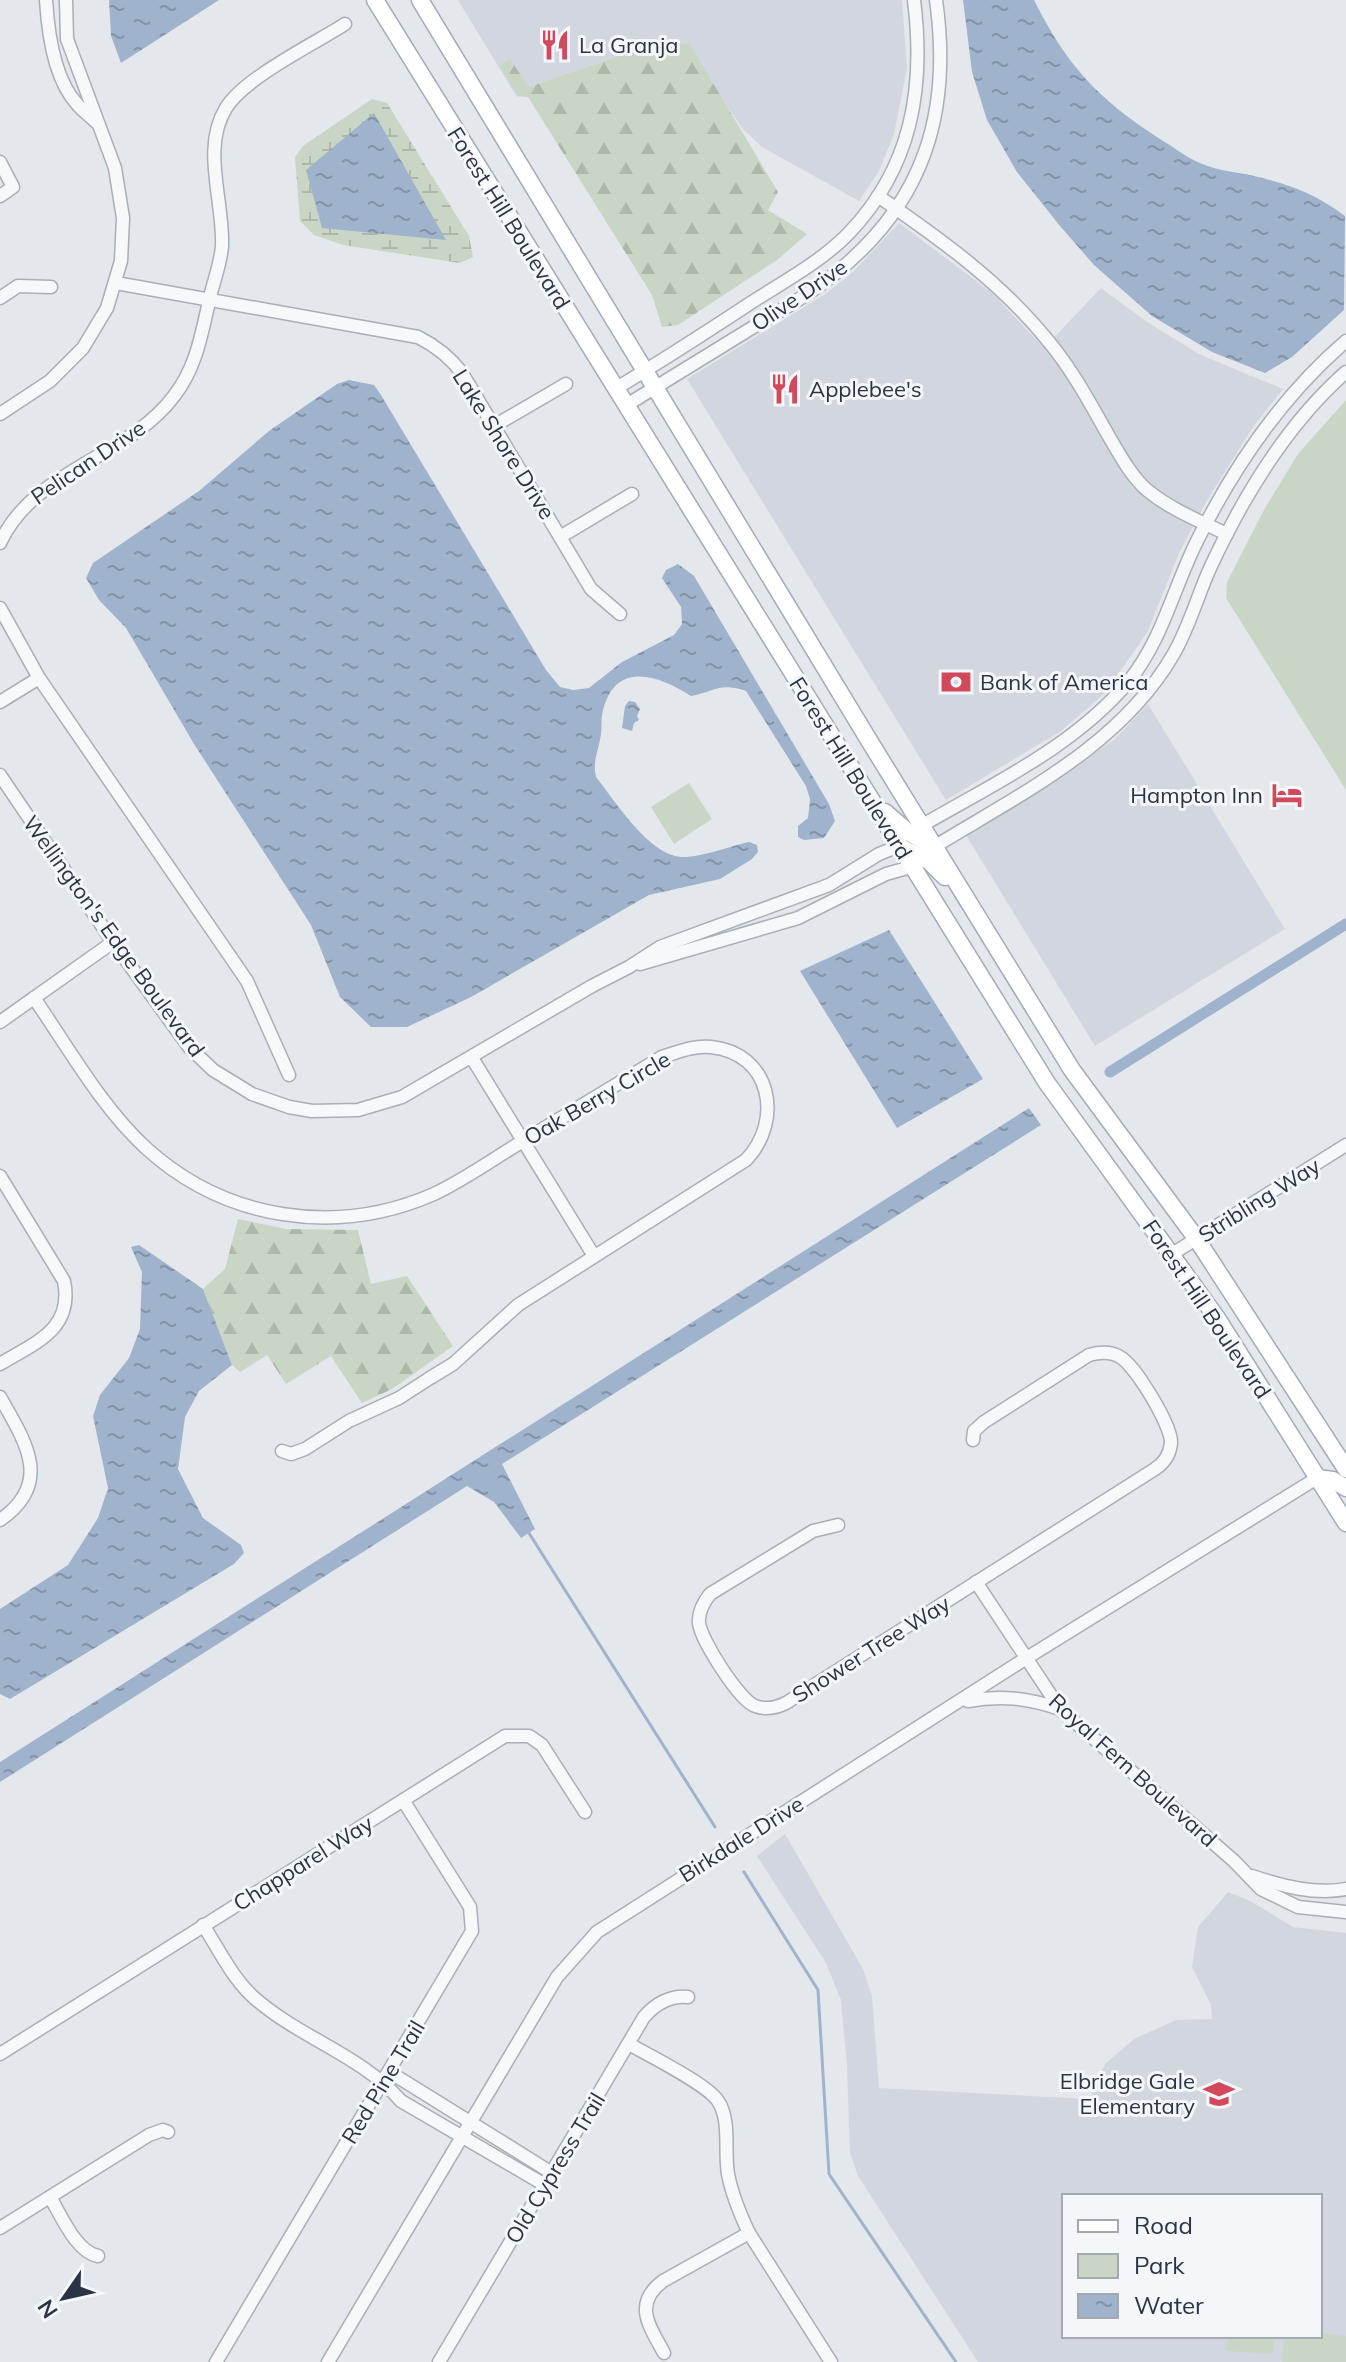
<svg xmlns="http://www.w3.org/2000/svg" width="1346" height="2362" viewBox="0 0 1346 2362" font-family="Mulish,sans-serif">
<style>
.built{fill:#d2d6de;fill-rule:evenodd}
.forest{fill:url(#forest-firs)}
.wetland{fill:url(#wetland-marsh)}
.park{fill:#c9d6c5}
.water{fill:url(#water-ripples)}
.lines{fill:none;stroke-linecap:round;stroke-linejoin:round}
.stream{stroke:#9fb4cc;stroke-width:3}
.canal{stroke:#9fb4cc;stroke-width:11}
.minor-casing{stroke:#a9aeb7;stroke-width:15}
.major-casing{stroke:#a3abb8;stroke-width:19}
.minor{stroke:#f7f8fa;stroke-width:12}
.major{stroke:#fff;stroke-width:16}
.labels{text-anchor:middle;stroke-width:6;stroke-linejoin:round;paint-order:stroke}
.poi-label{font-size:22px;fill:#2b3445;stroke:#f4f6f9;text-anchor:start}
.street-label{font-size:22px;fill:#2b3445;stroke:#f4f6f9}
</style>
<defs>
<pattern id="forest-firs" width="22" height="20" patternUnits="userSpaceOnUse" patternTransform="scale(2)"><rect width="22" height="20" fill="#c9d6c5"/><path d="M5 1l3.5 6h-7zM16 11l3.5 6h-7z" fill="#adb8ab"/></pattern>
<pattern id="wetland-marsh" width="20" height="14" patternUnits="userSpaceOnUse" patternTransform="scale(2)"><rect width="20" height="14" fill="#c9d6c5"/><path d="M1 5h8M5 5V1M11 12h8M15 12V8" fill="none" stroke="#adb8ab"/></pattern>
<pattern id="water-ripples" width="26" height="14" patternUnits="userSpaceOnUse" patternTransform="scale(2)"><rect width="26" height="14" fill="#9fb4cc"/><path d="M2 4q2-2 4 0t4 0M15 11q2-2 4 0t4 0" fill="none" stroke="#8293a7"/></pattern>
</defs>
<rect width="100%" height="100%" fill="#e4e7ec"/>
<!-- built -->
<g class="built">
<polygon points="458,0 902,0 907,68 894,134 879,171 859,201 762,147 743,129 687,49 632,55 517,97"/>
<polygon points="899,223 992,293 1044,348 1101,288 1147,322 1199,354 1283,389 1253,427 1206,502 1179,553 1148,631 1105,693 1061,731 946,800 687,379 827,293 853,272"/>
<polygon points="1148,704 1285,929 1095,1046 966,835 1114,740"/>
<path d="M 785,1834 L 863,1969 L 872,1996 L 879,2088 L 1090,2099 L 1105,2064 L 1134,2039 L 1176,2020 L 1212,2019 L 1211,2005 L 1192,1967 L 1198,1927 L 1228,1892 L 1250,1901 L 1293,1927 L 1346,1933 L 1346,2362 L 978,2362 L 858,2176 L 850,2153 L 847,2066 L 841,2000 L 826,1963 L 757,1856 ZM 1064,2196 L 1320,2196 L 1320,2336 L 1064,2336 Z"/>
</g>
<!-- forest -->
<g class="forest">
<polygon points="689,43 778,192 768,210 807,234 777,260 678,325 662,327 652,295 528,97 518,96 500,66 510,59 529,87 632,52"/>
<polygon points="238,1219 286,1229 358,1230 371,1284 407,1276 453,1346 392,1389 362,1403 331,1356 286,1384 267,1355 240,1372 232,1365 203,1289 225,1269"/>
</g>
<!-- wetland -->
<polygon class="wetland" points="372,99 387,103 469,236 473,257 460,263 343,245 314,235 300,221 295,157 303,146"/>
<!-- park -->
<g class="park">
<polygon points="1346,400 1346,790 1226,598 1227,582 1265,508 1298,454"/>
<polygon points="689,783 712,819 674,844 651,807"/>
<polygon points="1320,2333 1346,2336 1346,2362 1282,2362 1285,2336 1320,2336"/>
<polygon points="1228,2336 1274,2336 1273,2354 1227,2351"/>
</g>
<!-- water -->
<g class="water">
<polygon points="109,0 219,0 121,63 111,36"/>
<path d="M 963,0 L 1034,0 C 1067,66 1098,99 1160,139 C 1175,148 1191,161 1208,166 C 1221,171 1236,172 1250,175 C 1288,184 1314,193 1345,216 L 1344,310 L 1292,357 L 1265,373 L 1212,352 L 1152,316 L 1094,265 L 1060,226 L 1017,172 L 987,120 L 972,72 Z"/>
<polygon points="374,113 446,240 322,228 306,170"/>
<path d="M 349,380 L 374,385 L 381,395 L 546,670 L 560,687 L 573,690 L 589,688 L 622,662 L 674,635 L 682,624 L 681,607 L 662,578 L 666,570 L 678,564 L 694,576 L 829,804 L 835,821 L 824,838 L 804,840 L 798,837 L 798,826 L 808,818 L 810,799 L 806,786 L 746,691 C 718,682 715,692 691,696 C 656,674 613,660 602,715 C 601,721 602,728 601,734 C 599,750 592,762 596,777 C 616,802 648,854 681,857 C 700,858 730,846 749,842 L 757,845 L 758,852 L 752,859 L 720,879 L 649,895 L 471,997 L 407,1027 L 371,1027 L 340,997 L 311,925 L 194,744 L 126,628 L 99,600 L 86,578 L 93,563 L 199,491 L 269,431 L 337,384 Z"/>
<polygon points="629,701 635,702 640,709 637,716 639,720 634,723 632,731 622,728 625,706"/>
<polygon points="889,930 983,1079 897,1128 800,971"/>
<polygon points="1029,1108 1041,1125 502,1464 535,1529 521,1538 494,1502 467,1486 0,1782 0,1762"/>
<polygon points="139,1245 203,1289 232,1365 199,1391 185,1417 178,1469 203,1518 241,1545 244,1553 234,1564 10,1699 0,1694 0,1609 68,1565 98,1518 108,1488 93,1416 100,1395 129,1358 140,1329 142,1272 131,1247"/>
</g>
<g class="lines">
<!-- stream -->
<g class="stream">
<polyline points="527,1530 715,1827"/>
<polyline points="744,1872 818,1990 829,2174 956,2362"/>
</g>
<!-- canal -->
<polyline class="canal" points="1110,1072 1346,924"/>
<!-- minor casing -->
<g class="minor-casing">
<g id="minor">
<path d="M 46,0 C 48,33 54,79 77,104 C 83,111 90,116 96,122"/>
<polyline points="0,162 13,187 0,196"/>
<path d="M 878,196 C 940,239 1001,282 1049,342 C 1074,372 1092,407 1111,440 C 1121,457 1132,477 1147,490 C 1170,509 1199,521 1227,534"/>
<path d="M 116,283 L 418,337 C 436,346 450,357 462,373 L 591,589 L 620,614"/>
<polyline points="0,298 18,286 51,287"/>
<path d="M 615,389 C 660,362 705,333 749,304 C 783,282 821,262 849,233 C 912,167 925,88 914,0"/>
<path d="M 625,406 C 669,379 712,352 755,326 C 781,310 809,295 832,276 C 924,204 952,113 936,0"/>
<polyline points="0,414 50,381 83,348 107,308 121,261 123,218 115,168 67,39 66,0"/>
<polyline points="494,426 566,384"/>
<polyline points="560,537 632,494"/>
<path d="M 0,543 C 34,469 128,458 174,396 C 198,365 202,330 211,293 C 215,278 221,261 222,246 C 224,202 201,148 226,108 C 244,78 314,44 345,24"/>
<polyline points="0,608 39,678 247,981 289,1075"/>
<polyline points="0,702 39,678"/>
<polyline points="0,775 113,942 189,1047 213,1070 252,1094 289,1107 312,1111 358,1110 402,1097 592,986 629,967 660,947 829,885 879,854 899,846"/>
<path d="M 921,826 C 993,784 1075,746 1129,681 C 1163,639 1174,586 1198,539 C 1235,465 1283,395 1346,341"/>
<path d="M 934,847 C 1020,794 1120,746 1173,655 C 1189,628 1198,594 1211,566 C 1244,495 1287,424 1346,372"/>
<polyline points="640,964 798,918 886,874 911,867"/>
<path d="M 34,998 C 68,1047 102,1108 146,1148 C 225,1220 336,1237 434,1194 C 468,1178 500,1154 533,1135 C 576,1109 619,1083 662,1057 C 678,1052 694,1045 711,1047 C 771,1053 784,1120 746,1160 L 518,1305 L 453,1364 L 430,1378 L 399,1398 L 349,1421 L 305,1449 L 291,1454 L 282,1451"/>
<polyline points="0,1022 113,942"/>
<polyline points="472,1058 594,1256"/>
<path d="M 0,1176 L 64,1281 C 74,1330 34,1343 0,1364"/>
<polyline points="1172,1254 1346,1145"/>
<path d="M 0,1397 C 25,1441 54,1483 0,1520"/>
<path d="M 838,1525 L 813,1531 L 710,1594 C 703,1603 698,1612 699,1623 C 701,1640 739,1700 755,1706 C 766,1710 776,1708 786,1703 L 1155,1469 C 1164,1463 1170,1454 1171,1443 C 1172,1426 1135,1365 1120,1357 C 1110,1351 1100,1352 1089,1355 L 984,1422 L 974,1431 L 973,1440"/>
<polyline points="976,1582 1060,1709 1234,1861 1261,1889 1298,1907 1346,1912"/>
<path d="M 968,1701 C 1001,1695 1028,1698 1060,1709"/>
<path d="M 1252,1876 C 1281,1886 1315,1895 1346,1889"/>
<path d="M 203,1925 C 220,1951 234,1982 258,2001 C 303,2039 362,2056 401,2101 L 545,2185"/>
<path d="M 629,2044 C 648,2055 707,2084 718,2101 C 731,2120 724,2152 728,2174 C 732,2195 740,2214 749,2233 L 831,2362"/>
<polyline points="0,2054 505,1736 529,1736 542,1745 585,1812"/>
<polyline points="383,2080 396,2076 552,2173"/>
<path d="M 50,2197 C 61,2215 76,2252 98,2256"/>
<polyline points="0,2228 149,2135 163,2130 168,2132"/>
<path d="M 664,2353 C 650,2327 632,2304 663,2281 L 749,2233"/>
<polyline points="216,2362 472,1931 470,1907 403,1800"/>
<polyline points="328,2362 557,1977 597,1932 1025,1659 1317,1478"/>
<path d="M 439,2362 L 644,2017 C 655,2004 671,1995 688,1997"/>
</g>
</g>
<!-- major casing -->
<g class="major-casing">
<g id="major">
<polyline points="375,0 1047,1083 1217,1318 1346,1523"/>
<polyline points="420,0 870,742 1072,1070 1196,1238 1346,1469"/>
<polyline points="885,812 908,832 931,845"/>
<polyline points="902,848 929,861 945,877"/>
<polyline points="1317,1478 1333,1480 1346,1488"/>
</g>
</g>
<!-- minor -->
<use href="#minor" class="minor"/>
<!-- major -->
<use href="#major" class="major"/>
</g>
<!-- icons -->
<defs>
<g id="restaurant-bare" transform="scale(2.4)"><path d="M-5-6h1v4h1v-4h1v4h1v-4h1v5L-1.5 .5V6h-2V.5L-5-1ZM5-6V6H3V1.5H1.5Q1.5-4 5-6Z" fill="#d1495b" stroke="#f4f6f9" stroke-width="2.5" paint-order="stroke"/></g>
<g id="bank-bare" transform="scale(2.4)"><path d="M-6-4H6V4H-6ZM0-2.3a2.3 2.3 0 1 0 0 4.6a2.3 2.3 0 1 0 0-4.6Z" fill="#d1495b" stroke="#f4f6f9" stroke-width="2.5" paint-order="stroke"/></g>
<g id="hotel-bare" transform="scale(2.4)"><path d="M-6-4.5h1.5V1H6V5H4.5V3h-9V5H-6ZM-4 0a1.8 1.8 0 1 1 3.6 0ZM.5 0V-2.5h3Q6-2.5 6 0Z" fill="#d1495b" stroke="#f4f6f9" stroke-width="2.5" paint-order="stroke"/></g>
<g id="school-bare" transform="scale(2.4)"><path d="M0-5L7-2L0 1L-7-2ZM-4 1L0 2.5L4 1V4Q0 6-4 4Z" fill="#d1495b" stroke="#f4f6f9" stroke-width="2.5" paint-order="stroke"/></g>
</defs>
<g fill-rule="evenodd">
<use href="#restaurant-bare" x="555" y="45"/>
<use href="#restaurant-bare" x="785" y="389"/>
<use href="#bank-bare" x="956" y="682"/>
<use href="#hotel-bare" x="1287" y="795"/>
<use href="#school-bare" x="1219" y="2094"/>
</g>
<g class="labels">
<!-- poi labels -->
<g class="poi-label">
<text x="579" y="53">La Granja</text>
<text x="809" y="397">Applebee's</text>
<text x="980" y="690">Bank of America</text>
<text x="1263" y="803" text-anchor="end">Hampton Inn</text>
<text x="1195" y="2089" text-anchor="end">Elbridge Gale<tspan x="1195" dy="25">Elementary</tspan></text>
</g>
<!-- street labels -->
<g class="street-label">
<text transform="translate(509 218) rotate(58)" y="8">Forest Hill Boulevard</text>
<text transform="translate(799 295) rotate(-34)" y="8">Olive Drive</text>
<text transform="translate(504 444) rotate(58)" y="8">Lake Shore Drive</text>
<text transform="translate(88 462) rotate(-34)" y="8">Pelican Drive</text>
<text transform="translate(851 768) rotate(58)" y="8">Forest Hill Boulevard</text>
<text transform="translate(114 936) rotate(54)" y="8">Wellington's Edge Boulevard</text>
<text transform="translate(597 1098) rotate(-30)" y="8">Oak Berry Circle</text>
<text transform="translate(1259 1200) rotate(-32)" y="8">Stribling Way</text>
<text transform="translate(1207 1309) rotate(56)" y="8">Forest Hill Boulevard</text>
<text transform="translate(871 1649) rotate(-32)" y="8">Shower Tree Way</text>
<text transform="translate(1133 1770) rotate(42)" y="8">Royal Fern Boulevard</text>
<text transform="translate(741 1839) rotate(-32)" y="8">Birkdale Drive</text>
<text transform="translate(303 1863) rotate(-32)" y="8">Chapparel Way</text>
<text transform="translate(383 2082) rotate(-59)" y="8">Red Pine Trail</text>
<text transform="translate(555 2168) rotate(-59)" y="8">Old Cypress Trail</text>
</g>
</g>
<!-- legend -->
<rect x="1062" y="2194" width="260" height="144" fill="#f4f6f9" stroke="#a4a8b1" stroke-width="2"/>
<rect x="1078" y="2220" width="40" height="12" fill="#ffffff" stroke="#a4a8b1" stroke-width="2"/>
<text x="1134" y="2234" font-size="24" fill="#2b3445">Road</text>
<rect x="1078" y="2254" width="40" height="24" fill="#c9d6c5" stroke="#a4a8b1" stroke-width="2"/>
<text x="1134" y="2274" font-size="24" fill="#2b3445">Park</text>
<rect x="1078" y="2294" width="40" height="24" fill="url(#water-ripples)" stroke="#a4a8b1" stroke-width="2"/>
<text x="1134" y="2314" font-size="24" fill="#2b3445">Water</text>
<!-- north arrow -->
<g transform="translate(64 2298) rotate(236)" stroke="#f4f6f9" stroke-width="6" paint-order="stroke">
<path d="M0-6L14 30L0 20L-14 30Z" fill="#2b3445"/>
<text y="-12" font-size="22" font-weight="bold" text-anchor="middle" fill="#2b3445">N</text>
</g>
</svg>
